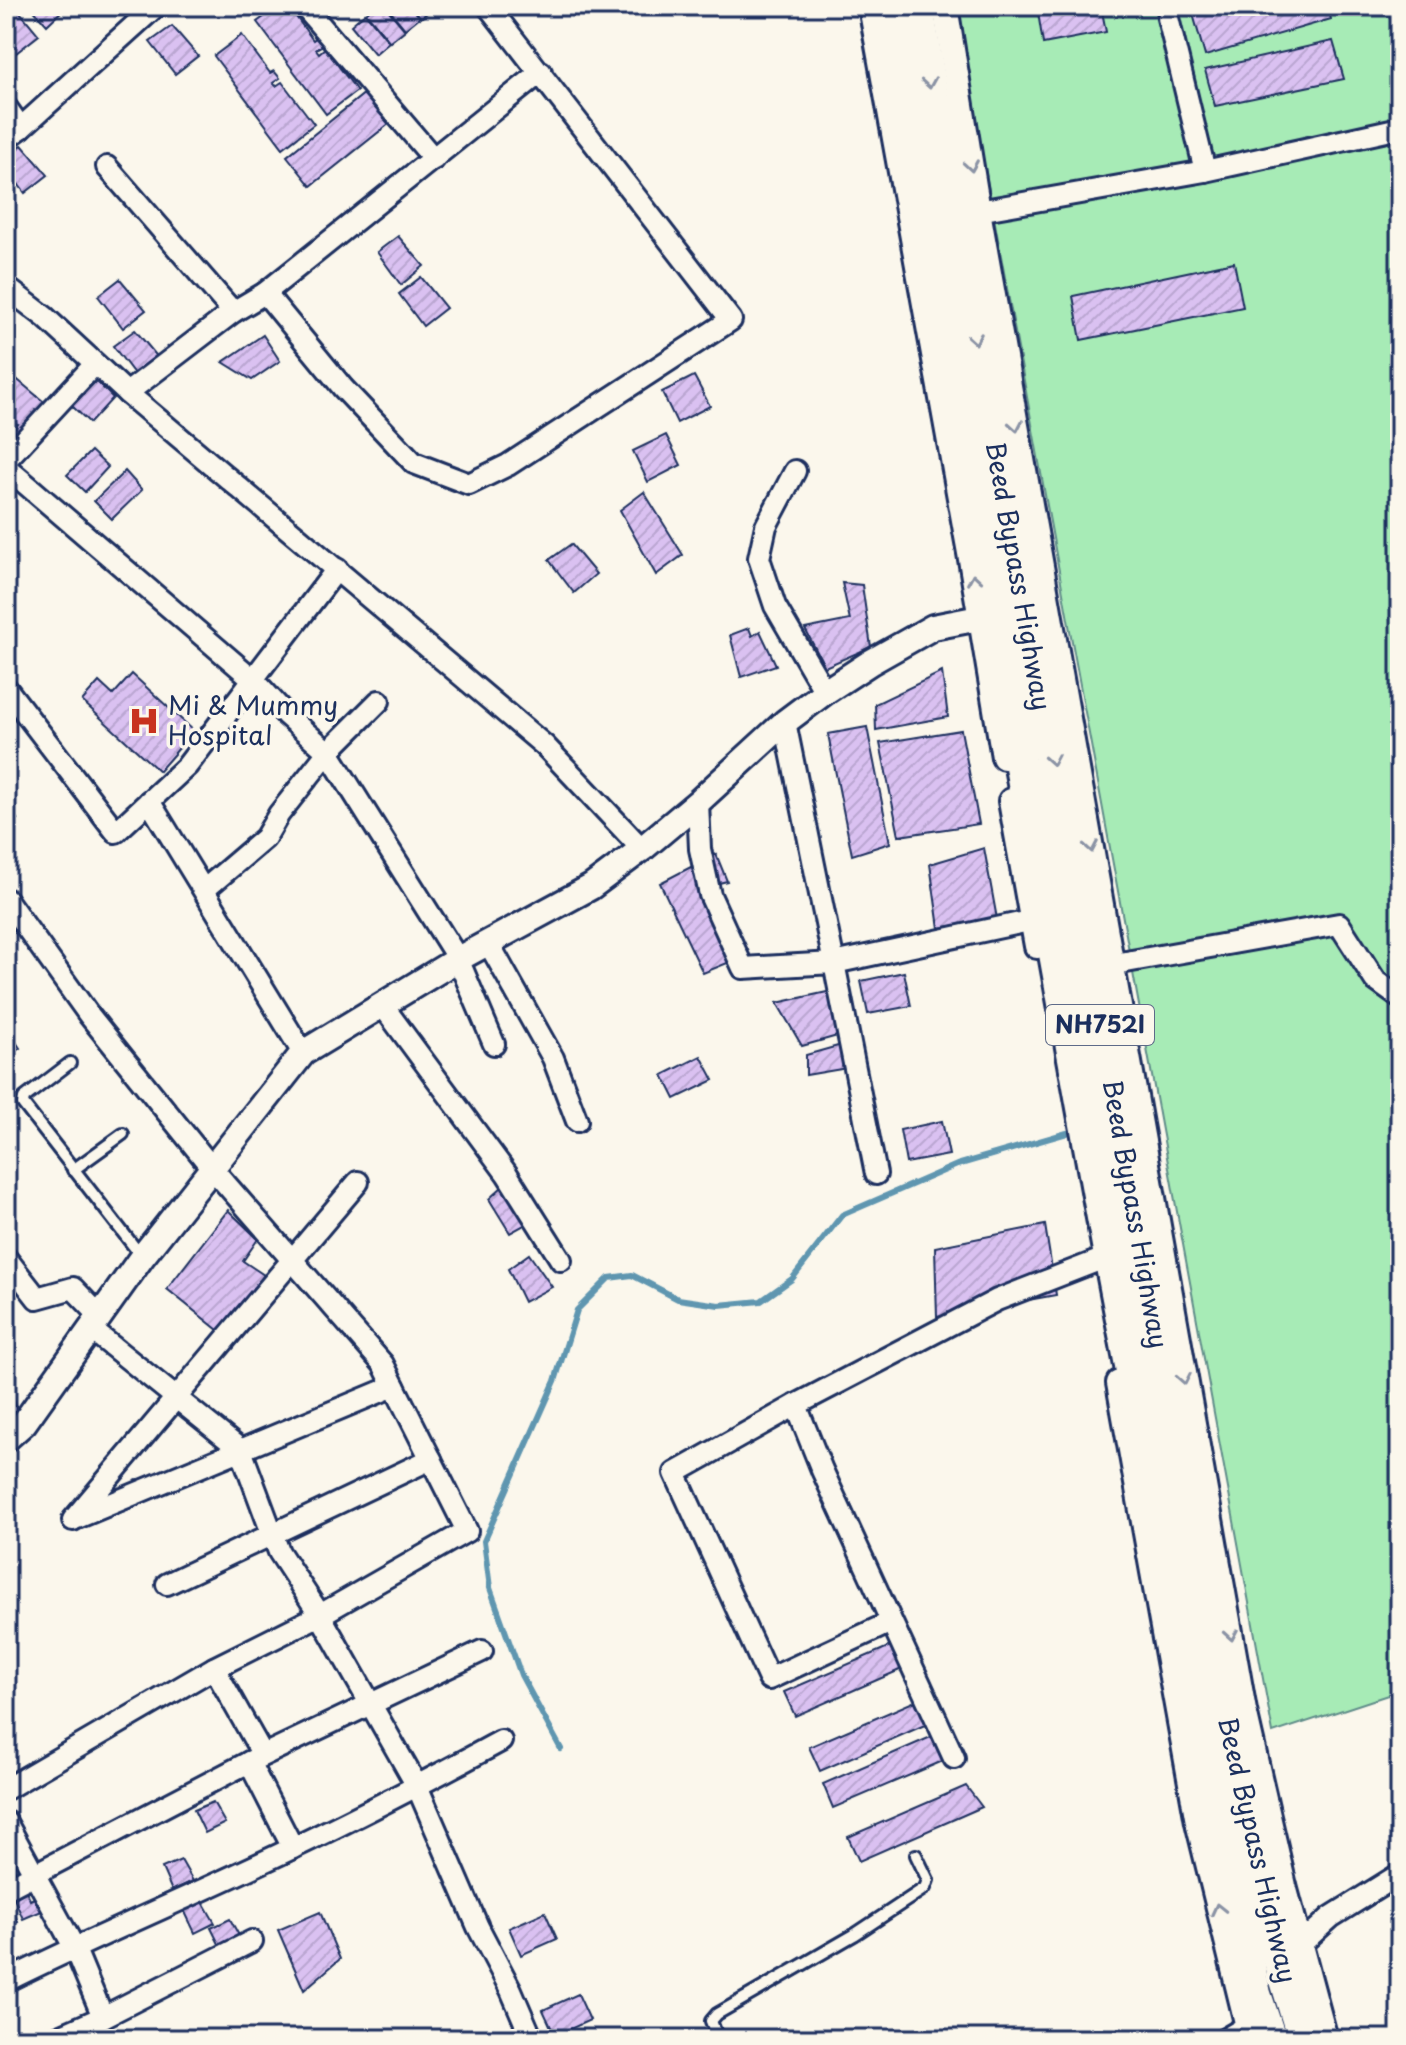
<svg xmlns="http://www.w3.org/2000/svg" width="1406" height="2045" viewBox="0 0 1406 2045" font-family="'Playpen Sans',sans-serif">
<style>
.park{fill:#a7ebb6;stroke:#618d8a;stroke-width:2}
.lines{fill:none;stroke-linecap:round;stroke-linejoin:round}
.stream{stroke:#5e96b0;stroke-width:6}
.building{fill:url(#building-hatch);stroke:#1b2f5e;stroke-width:2}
.service-casing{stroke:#1b2f5e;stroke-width:16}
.minor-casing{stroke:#1b2f5e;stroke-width:26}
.tertiary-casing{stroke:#1b2f5e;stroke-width:30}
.trunk-casing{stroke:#1b2f5e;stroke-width:38}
.service{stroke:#fbf7ec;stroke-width:10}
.minor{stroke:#fbf7ec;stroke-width:20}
.tertiary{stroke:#fbf7ec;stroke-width:24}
.trunk{stroke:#fbf7ec;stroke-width:32}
.oneway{stroke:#8b93a5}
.labels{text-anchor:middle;stroke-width:7;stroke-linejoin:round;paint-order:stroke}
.shield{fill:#fbf7ec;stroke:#5e6b89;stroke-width:2}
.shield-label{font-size:24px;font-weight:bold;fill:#1b2f5e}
.street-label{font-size:26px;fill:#1b2f5e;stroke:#fbf7ec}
.poi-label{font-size:26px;fill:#1b2f5e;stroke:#fbf7ec;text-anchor:start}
</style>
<defs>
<pattern id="building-hatch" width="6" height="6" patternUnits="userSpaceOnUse" patternTransform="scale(2)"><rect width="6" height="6" fill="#dac1f1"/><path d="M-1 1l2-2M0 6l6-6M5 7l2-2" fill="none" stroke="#baa6d1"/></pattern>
</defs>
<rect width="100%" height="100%" fill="#fbf7ec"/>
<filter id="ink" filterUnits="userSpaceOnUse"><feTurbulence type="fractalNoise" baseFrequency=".0125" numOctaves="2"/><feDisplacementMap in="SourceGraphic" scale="16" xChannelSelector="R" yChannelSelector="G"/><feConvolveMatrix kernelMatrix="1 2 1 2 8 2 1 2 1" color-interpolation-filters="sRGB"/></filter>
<g filter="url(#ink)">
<!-- park -->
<polygon class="park" points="955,6 1400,6 1400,1691 1273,1733"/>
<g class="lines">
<!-- stream -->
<polyline class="stream" points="561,1749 521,1675 490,1588 484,1541 555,1381 577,1310 609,1278 632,1275 678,1299 719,1305 761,1301 792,1279 842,1215 957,1165 1067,1133"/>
</g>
<!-- building -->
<g class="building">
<polygon points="11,6 15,6 39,35 16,53 6,40 6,10"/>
<polygon points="30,6 67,6 47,25"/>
<polygon points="117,6 141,6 126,18"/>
<polygon points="279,6 288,6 313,40 317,37 323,45 316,49 319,53 325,48 357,91 326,114 257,22"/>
<polygon points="374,6 385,6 405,30 390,42 366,13"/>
<polygon points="386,6 410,6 420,17 405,29"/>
<polygon points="412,6 435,6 421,18"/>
<polygon points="1037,6 1101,6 1106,32 1043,44"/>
<polygon points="1227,6 1327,6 1331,19 1205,56 1193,14"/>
<polygon points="365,13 389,42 375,54 351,25"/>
<polygon points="172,26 198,56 175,74 150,42"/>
<polygon points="242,35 270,73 274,71 280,78 273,83 276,86 282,82 314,124 283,148 214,56"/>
<polygon points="1333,41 1344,79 1215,106 1205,70"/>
<polygon points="365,93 390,123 311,186 287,156"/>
<polygon points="22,145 48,175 25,193 6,168 6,157"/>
<polygon points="398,236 424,266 401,285 377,252"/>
<polygon points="1234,262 1243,307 1081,340 1073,296"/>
<polygon points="421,277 446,308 423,326 399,294"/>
<polygon points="120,279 146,310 123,328 98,296"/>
<polygon points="135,330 160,360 138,379 113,346"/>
<polygon points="263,335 280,361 252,380 223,362"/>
<polygon points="13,376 50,407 24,439 13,430 18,424 6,420 6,384"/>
<polygon points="694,376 710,406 677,423 662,392"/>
<polygon points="96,381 113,398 90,423 72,406"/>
<polygon points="666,435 681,465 648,482 633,451"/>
<polygon points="91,451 108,467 85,492 67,475"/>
<polygon points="125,471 142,490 112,519 94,501"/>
<polygon points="644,492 683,555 656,575 620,510"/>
<polygon points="571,544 596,574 574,593 549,560"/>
<polygon points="842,583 862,585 871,647 825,667 805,629 850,620"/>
<polygon points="749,628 752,636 760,631 776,665 741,677 730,635"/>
<polygon points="942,672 948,717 876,730 875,704"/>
<polygon points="132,674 194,731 159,771 82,701 99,682 113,695"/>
<polygon points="867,727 890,843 852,855 828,734"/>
<polygon points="961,730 979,824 899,836 880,743"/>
<polygon points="6,803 17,819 6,827"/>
<polygon points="984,848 997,919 939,928 930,864"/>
<polygon points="716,854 727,881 715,884 743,940 730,962 703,973 660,883"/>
<polygon points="904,972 911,1006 868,1014 861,981"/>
<polygon points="850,987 855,1031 802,1046 777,1003"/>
<polygon points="6,1027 20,1048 6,1058"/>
<polygon points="859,1040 865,1065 806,1075 806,1055"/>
<polygon points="701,1056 714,1080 675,1099 663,1075"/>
<polygon points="942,1121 949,1155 906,1163 900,1130"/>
<polygon points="504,1185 530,1222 510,1233 489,1199"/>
<polygon points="228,1210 258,1239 243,1261 264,1275 223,1334 167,1289"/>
<polygon points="1045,1225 1056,1295 937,1317 935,1247"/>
<polygon points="529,1254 552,1287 524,1302 508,1269"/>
<polygon points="11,1386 17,1411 6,1417 6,1388"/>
<polygon points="902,1641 918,1662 795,1716 784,1692"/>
<polygon points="927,1696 943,1717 820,1771 809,1747"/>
<polygon points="940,1733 957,1755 833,1808 823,1784"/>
<polygon points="966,1786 982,1807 859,1861 848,1837"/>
<polygon points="213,1802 225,1823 205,1833 194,1810"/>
<polygon points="11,1842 17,1855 9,1859 14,1868 6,1872 6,1844"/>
<polygon points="181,1860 193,1881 172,1891 162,1868"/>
<polygon points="26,1890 30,1900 38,1896 44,1910 23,1919 13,1896"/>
<polygon points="203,1902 215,1923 195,1933 184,1910"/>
<polygon points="12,1909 18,1922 6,1928 6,1911"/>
<polygon points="320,1912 340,1959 304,1990 278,1930"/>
<polygon points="545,1912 557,1939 521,1955 509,1928"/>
<polygon points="230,1919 242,1941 222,1950 211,1928"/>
<polygon points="578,1994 590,2020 555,2036 543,2010"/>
</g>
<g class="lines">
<!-- service casing -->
<g class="service-casing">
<g id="service">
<polyline points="70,1063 24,1098 23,1104 142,1257"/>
<polyline points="73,1170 123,1134"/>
<polyline points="718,2039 711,2021 717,2014 854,1935 925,1888 928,1880 916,1855"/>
</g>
</g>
<!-- minor casing -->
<g class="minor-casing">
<g id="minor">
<polyline points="304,6 434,159"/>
<polyline points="488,6 731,320 508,465 469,484 414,463 343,388 265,293 541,72"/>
<polyline points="1168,18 1205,171"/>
<polyline points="6,107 21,128"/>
<polyline points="6,139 21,128 156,6"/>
<polyline points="107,167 233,312"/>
<polyline points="978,211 1205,171 1400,128"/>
<polyline points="6,287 45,317 127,393 545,746 642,849"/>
<polyline points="127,393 233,312 265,293"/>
<polyline points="6,460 95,364"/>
<polyline points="6,467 254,680 286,715 328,752 458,959 494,1044"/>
<polyline points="795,471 766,526 759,558 775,606 825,692"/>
<polyline points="6,688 116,832 187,766 337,569"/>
<polyline points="785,722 834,963 1048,917"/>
<polyline points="149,801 303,1053"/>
<polyline points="698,802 700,849 710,895 743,968 834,963 876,1174"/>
<polyline points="204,890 265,838 279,814 328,752 379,701"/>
<polyline points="6,899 89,1015 211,1167 383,1364 467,1531 320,1615 214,1668 6,1789"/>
<polyline points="489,944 553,1058 577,1121"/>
<polyline points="1098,967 1339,924 1375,980 1400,998"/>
<polyline points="383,1006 507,1174 561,1260"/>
<polyline points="6,1258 37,1298 73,1288 101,1317"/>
<polyline points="92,1330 241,1450 279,1552 320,1615 417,1786 478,1927 511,1990 532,2039"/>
<polyline points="796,1405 675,1473 769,1679 891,1622"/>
<polyline points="77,1518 394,1386"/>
<polyline points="73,1520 358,1182"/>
<polyline points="167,1584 431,1459"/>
<polyline points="214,1668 263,1755"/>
<polyline points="954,1758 822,1470 796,1405 997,1300 1110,1256"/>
<polyline points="249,1762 293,1848"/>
<polyline points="6,1822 74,1947 103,2017 53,2039"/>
<polyline points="6,1889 249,1762 482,1651"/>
<polyline points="1300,1945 1331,1917 1400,1874"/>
<path d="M 6,1981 C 90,1939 176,1903 261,1863 C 343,1825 422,1784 501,1741"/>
<polyline points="103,2017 252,1941"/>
<polyline points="1225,2039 1247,2026"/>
</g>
</g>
<!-- tertiary casing -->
<g class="tertiary-casing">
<g id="tertiary">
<polyline points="871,6 970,553 1004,757"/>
<polyline points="945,6 978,211 1244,1711 1284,1886 1325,2039"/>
<polyline points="1011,801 1037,946"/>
<polyline points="1119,1383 1198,1822 1251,2039"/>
<polyline points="6,1439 24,1423 142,1257 303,1053 458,959 591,887 642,849 698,802 785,722 825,692 871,662 933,627 995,615"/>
</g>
</g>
<!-- trunk casing -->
<g class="trunk-casing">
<g id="trunk">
<polyline points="889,6 999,614 1020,761 1110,1256 1219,1824 1255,1994 1270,2039"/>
<polyline points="917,6 946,181 1236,1778 1278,1954 1304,2039"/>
</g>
</g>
<!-- service -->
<use href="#service" class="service"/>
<!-- minor -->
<use href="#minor" class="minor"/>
<!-- tertiary -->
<use href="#tertiary" class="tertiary"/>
<!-- trunk -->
<use href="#trunk" class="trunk"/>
</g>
<!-- one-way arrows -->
<defs><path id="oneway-chevron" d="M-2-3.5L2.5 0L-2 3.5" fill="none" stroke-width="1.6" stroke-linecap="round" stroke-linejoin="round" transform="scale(2)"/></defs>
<g class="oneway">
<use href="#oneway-chevron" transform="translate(929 83) rotate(81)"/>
<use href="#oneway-chevron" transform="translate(971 166) rotate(81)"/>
<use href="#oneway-chevron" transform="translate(975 339) rotate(80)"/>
<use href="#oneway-chevron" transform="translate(1016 426) rotate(80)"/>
<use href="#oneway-chevron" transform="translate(974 579) rotate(-99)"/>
<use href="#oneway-chevron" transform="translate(1052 760) rotate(80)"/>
<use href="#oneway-chevron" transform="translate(1091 847) rotate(80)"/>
<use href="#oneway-chevron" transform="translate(1184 1379) rotate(79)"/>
<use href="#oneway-chevron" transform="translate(1231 1635) rotate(80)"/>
<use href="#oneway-chevron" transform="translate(1218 1909) rotate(-103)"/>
</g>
</g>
<!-- icons -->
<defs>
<g id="hospital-bare" transform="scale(2.4)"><path d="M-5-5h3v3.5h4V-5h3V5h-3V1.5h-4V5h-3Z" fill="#c8321e" stroke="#fbf7ec" stroke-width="2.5" paint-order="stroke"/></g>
</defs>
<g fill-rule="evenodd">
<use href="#hospital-bare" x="144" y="721"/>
</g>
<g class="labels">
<!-- shield labels -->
<rect class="shield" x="1046" y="1005" width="108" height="40" rx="6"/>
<g class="shield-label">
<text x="1100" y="1033">NH752I</text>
</g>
<!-- street labels -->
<g class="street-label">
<text transform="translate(1018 576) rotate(80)" y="9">Beed Bypass Highway</text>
<text transform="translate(1135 1214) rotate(80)" y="9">Beed Bypass Highway</text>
<text transform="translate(1257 1850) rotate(77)" y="9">Beed Bypass Highway</text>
</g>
<!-- poi labels -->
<g class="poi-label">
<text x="168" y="715">Mi &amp; Mummy<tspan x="168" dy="30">Hospital</tspan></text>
</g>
</g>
<!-- margin -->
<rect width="1406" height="2045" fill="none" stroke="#fbf7ec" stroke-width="32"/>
<rect x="16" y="16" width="1374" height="2013" fill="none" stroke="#1b2f5e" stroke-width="3" filter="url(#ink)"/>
</svg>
